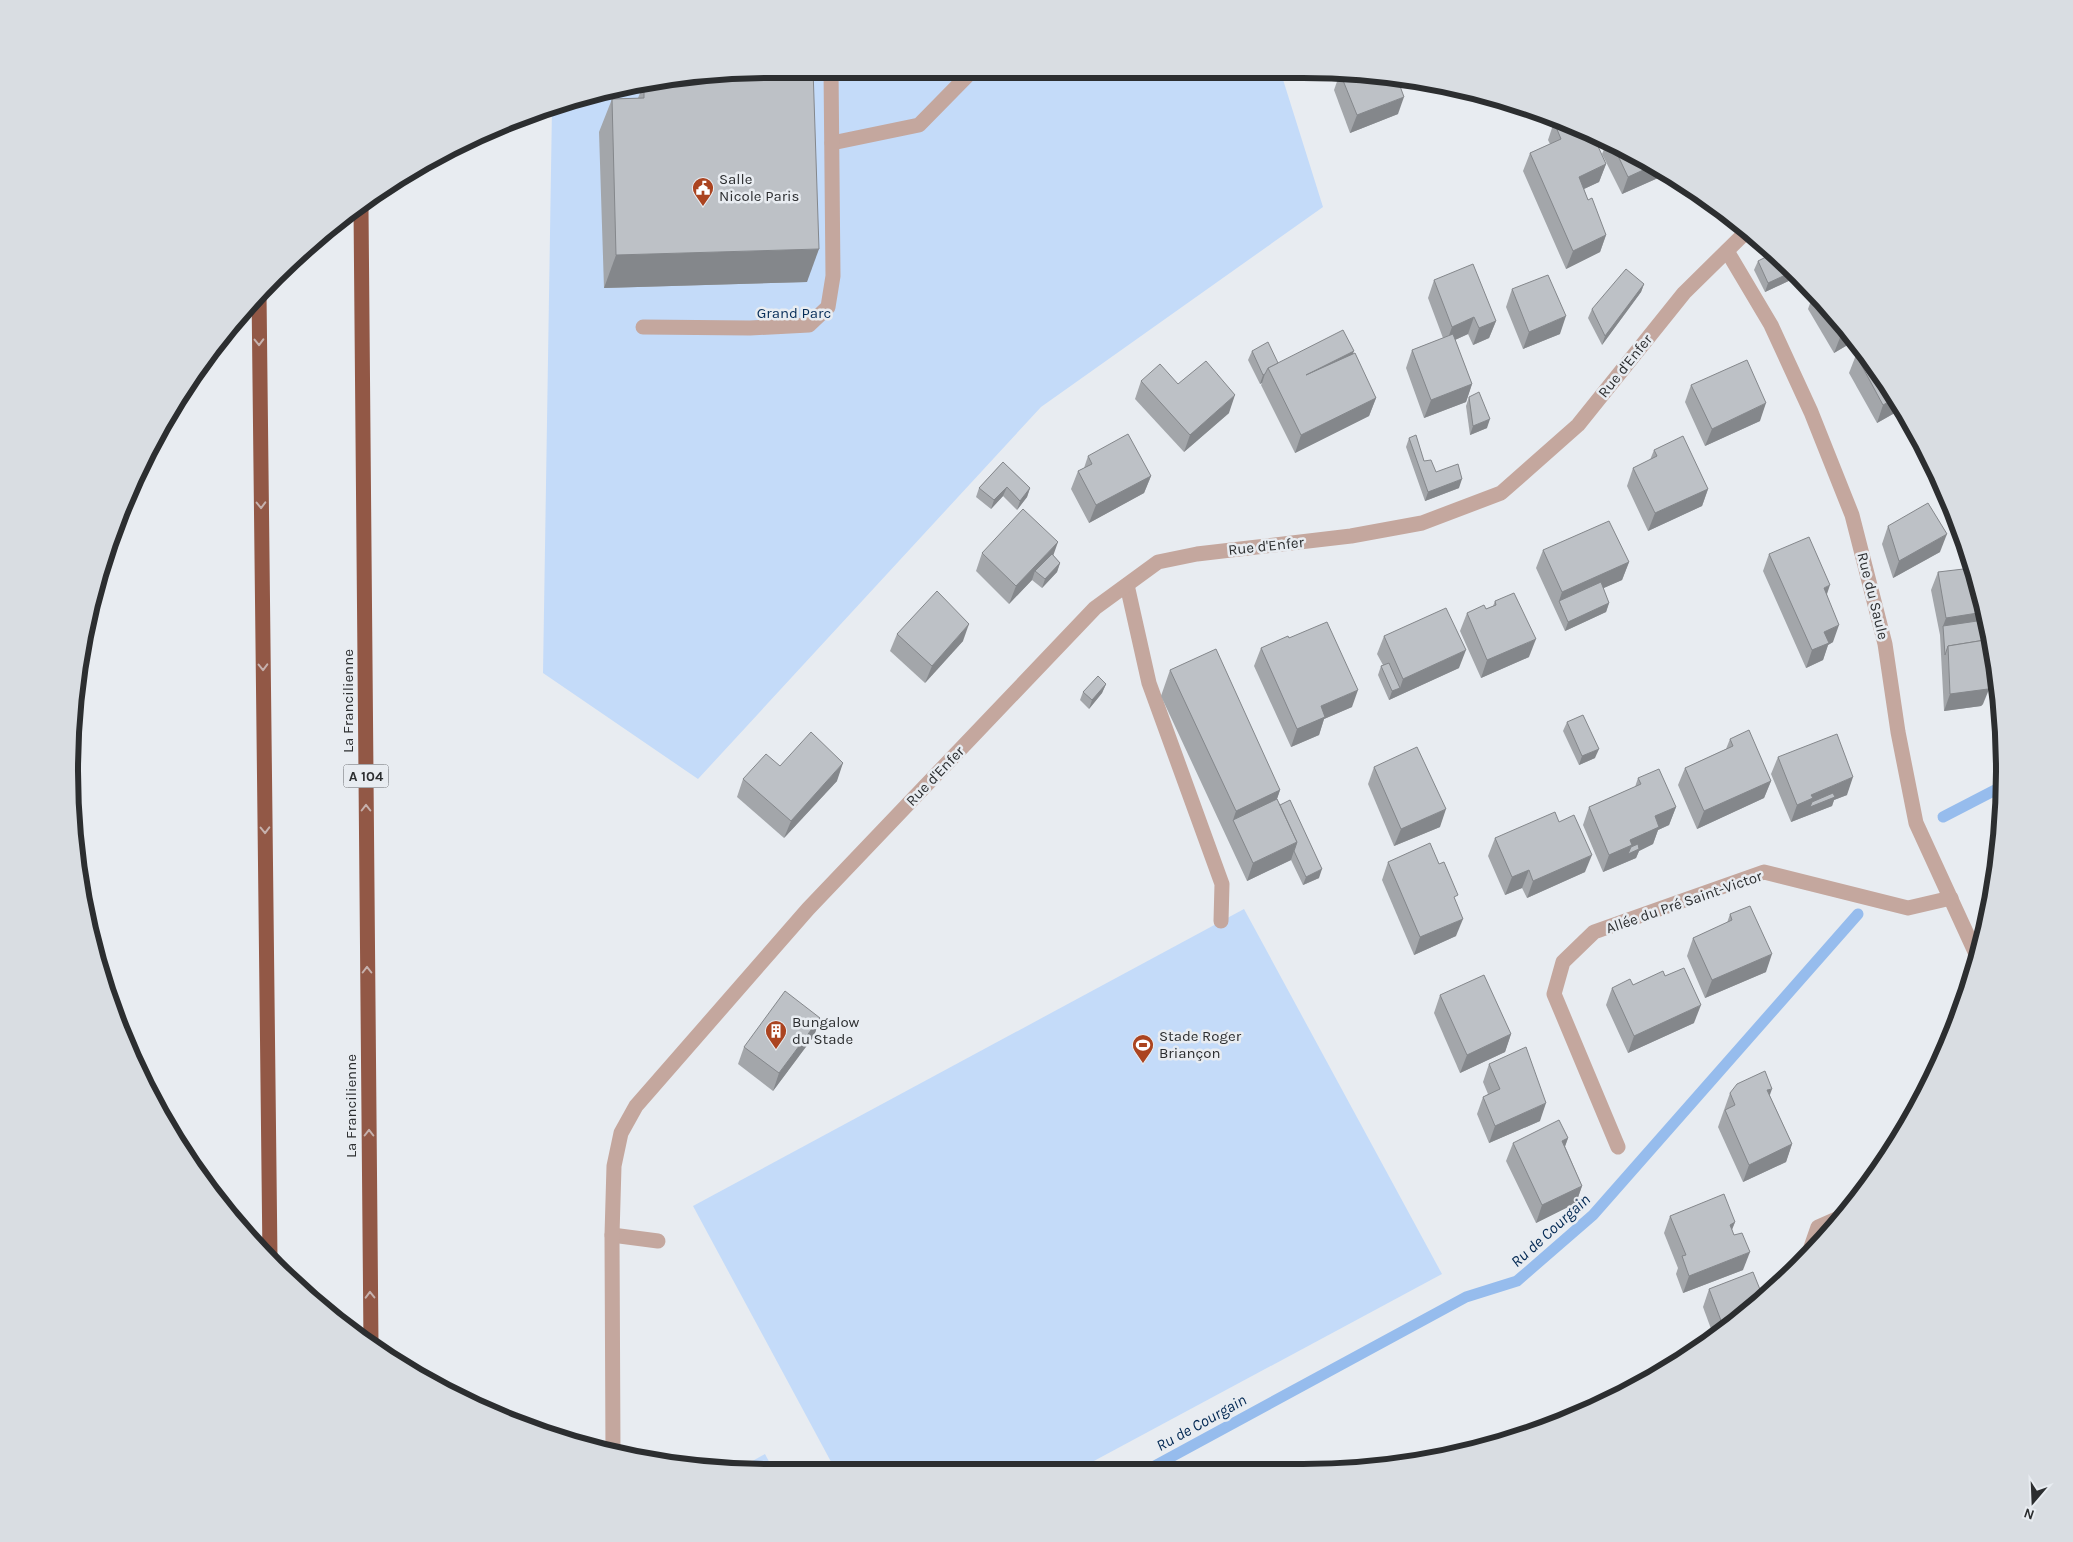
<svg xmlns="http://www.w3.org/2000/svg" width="2073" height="1542" viewBox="0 0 2073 1542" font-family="Karla,sans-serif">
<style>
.green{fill:#c4dbf9}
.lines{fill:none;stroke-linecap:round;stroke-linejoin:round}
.stream{stroke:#96bced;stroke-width:11}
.minor{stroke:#c4a79e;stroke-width:15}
.highway{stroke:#925846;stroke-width:15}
.wall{fill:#a3a6aa}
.shaded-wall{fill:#84878b}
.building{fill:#bdc1c6;stroke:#84878b}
.oneway{stroke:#c6b1ad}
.labels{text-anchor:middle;stroke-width:5;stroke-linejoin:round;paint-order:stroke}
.shield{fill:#e8ecf1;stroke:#64676a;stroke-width:1}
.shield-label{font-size:14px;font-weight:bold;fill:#2c2e30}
.poi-label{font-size:15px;fill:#2c2e30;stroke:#e8ecf1;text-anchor:start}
.park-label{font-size:15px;fill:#062d58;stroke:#e8ecf1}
.street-label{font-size:15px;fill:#2c2e30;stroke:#e8ecf1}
.water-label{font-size:16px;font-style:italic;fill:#022853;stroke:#e8ecf1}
.rim{fill:none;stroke:#2c2e30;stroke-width:6}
</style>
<rect width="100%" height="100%" fill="#e8ecf1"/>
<!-- green -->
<g class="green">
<polygon points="771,69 1280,70 1323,207 1041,407 698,779 543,673 552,108 589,93"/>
<polygon points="1244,909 1442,1274 1079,1469 836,1471 693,1206"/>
<polygon points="765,1454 774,1471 733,1472"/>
</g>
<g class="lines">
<!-- stream -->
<g class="stream">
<polyline points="1943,817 2001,787"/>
<polyline points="1149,1469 1466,1297 1517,1281 1593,1215 1858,914"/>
</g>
<!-- minor -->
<g class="minor">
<polyline points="832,143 919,125 974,69"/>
<polyline points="1727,251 1771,325 1811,412 1852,515 1885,644 1898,732 1916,823 1977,956"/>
<polyline points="643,327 750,328 809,325 828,307 833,276 831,69"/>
<polyline points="1127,585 1149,683 1222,884 1221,921"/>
<polyline points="1618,1147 1554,994 1563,962 1594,932 1764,872 1908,908 1951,898"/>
<polyline points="612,1235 658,1241"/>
<polyline points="1809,1253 1818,1227 1843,1216"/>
<polyline points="613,1453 612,1235 614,1166 621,1133 636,1106 808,909 1095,608 1158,562 1197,554 1351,536 1422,523 1501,493 1578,425 1684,293 1748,230"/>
</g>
<!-- highway -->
<g class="highway">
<polyline points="361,208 371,1344"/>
<polyline points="259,293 270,1259"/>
</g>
</g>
<!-- wall -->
<g class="wall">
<polygon points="771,69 807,282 604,288 599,132 612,99 638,98 643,86 672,82 698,81 698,78"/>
<polygon points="1340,73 1398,114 1350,133 1334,90"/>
<polygon points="1554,122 1606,164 1599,182 1584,189 1588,200 1606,235 1600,252 1566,269 1523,171 1530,153 1550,144 1548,140"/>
<polygon points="1607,142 1667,174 1622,194 1602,154"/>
<polygon points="1758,261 1797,277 1765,292 1754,270"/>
<polygon points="1434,280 1496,321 1489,338 1473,345 1468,334 1455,340 1472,384 1466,402 1424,418 1406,368 1412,350 1443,338 1428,298"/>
<polygon points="1644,284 1641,292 1602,345 1588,318 1592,309"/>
<polygon points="1512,289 1560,334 1523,349 1506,307"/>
<polygon points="1813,295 1856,340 1834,353 1808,309"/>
<polygon points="1252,351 1278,363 1354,351 1352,354 1376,398 1369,416 1295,453 1261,385 1262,383 1260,384 1248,360"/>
<polygon points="1856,355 1900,410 1877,423 1849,373"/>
<polygon points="1141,381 1178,384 1229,413 1184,452 1135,399"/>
<polygon points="1691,385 1760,421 1705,446 1685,402"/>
<polygon points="1469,397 1487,428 1470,435 1466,406"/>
<polygon points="1409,438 1424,461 1436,472 1459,488 1425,501 1406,447"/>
<polygon points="1654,450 1708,489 1702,506 1648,531 1627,486 1633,468 1650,460"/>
<polygon points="1088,456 1151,476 1144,493 1089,523 1071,489 1078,471 1084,468"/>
<polygon points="1003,462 1030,488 1027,497 1017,510 1003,496 991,509 976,497 979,488"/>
<polygon points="1888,526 1940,552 1893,578 1882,544"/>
<polygon points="1543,550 1629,562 1622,580 1603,588 1609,603 1606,612 1565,631 1536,568"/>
<polygon points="982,553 1053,555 1060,563 1057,572 1042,588 1032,580 1009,604 976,571"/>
<polygon points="1769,554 1827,594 1833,642 1828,645 1823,660 1806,668 1763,571"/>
<polygon points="1938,572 1980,590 1991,655 1987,656 1983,704 1981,706 1944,711 1940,635 1931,590"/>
<polygon points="1495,601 1529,657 1481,678 1460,631 1467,613 1486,609 1493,606"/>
<polygon points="897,634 963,641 925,683 890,651"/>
<polygon points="1384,636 1459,668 1389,700 1378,675 1381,666 1383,665 1377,654"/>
<polygon points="1289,638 1352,707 1324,719 1319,735 1291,747 1254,666 1261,648"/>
<polygon points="1170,670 1280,790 1277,799 1319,878 1303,885 1291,860 1247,881 1161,696"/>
<polygon points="1106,684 1102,693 1089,709 1080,700 1083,692"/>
<polygon points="1567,722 1595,758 1579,765 1563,731"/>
<polygon points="1730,739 1771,781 1764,798 1697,829 1678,785 1685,768 1726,749"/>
<polygon points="1778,757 1847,795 1834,800 1832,806 1791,822 1771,774"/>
<polygon points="780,766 837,781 784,838 737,797 743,779"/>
<polygon points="1374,767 1440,827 1394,846 1368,784"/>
<polygon points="1638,778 1676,807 1669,825 1658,830 1653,844 1639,851 1636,858 1603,872 1583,825 1589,807 1635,787"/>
<polygon points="1559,822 1585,872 1527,898 1522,888 1505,895 1488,856 1495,838"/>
<polygon points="1388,862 1455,901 1456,936 1414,955 1382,880"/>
<polygon points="1730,914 1766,972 1705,998 1687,956 1693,938 1727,923"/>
<polygon points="1665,976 1694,1023 1628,1053 1606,1005 1612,988 1633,985"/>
<polygon points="1440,995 1511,1034 1505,1052 1460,1073 1434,1013"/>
<polygon points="820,1018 814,1036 773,1091 738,1064 744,1047"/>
<polygon points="1489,1064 1540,1121 1489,1143 1477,1114 1483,1097 1488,1094 1483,1082"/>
<polygon points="1730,1093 1770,1096 1792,1144 1786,1162 1743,1182 1718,1127"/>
<polygon points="1568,1138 1565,1146 1582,1186 1576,1203 1536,1223 1506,1161 1513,1143"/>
<polygon points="1670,1216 1735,1222 1732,1229 1743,1270 1683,1293 1676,1274 1678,1268 1664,1233"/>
<polygon points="1709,1289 1729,1328 1714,1337 1703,1307"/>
</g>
<!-- shaded-wall -->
<g class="shaded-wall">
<polygon points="1404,97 1398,114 1350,133 1357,115"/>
<polygon points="1606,164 1599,182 1573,194 1579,177"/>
<polygon points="1652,166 1667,174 1622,194 1628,177"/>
<polygon points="1606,235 1600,252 1566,269 1573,251"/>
<polygon points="819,249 807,282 604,288 616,255"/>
<polygon points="1792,272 1797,277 1765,292 1768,283"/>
<polygon points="1644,284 1641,292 1602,345 1605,336"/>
<polygon points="1566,316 1560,334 1523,349 1529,332"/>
<polygon points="1474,317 1468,334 1446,344 1452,327"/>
<polygon points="1496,321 1489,338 1473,345 1479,328"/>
<polygon points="1848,331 1856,340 1834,353 1841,335"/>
<polygon points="1354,351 1347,368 1306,375"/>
<polygon points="1265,374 1262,383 1260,384 1263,375"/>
<polygon points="1472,384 1466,402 1424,418 1431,400"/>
<polygon points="1235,395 1229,413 1184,452 1190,435"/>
<polygon points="1376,398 1369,416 1295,453 1301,435"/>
<polygon points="1894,399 1900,410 1877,423 1883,405"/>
<polygon points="1766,403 1760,421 1705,446 1712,429"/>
<polygon points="1490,419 1487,428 1470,435 1473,426"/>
<polygon points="1151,476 1144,493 1089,523 1096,505"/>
<polygon points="1462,479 1459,488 1425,501 1428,492"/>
<polygon points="1007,487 1003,496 991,509 994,500"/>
<polygon points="1030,488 1027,497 1017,510 1020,501"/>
<polygon points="1708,489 1702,506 1648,531 1655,513"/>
<polygon points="1947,534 1940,552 1893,578 1899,561"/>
<polygon points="1058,542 1052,559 1035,571 1032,580 1009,604 1016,586"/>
<polygon points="1629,562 1622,580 1561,607 1559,601 1562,592"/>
<polygon points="1060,563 1057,572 1042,588 1045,579"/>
<polygon points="1830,585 1824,603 1824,588"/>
<polygon points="1609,603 1606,612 1565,631 1568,622"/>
<polygon points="1984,612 1985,617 1981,629 1943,626 1946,618"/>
<polygon points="969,624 963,641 925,683 932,666"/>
<polygon points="1839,625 1833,642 1828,645 1823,660 1806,668 1812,650 1824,632"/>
<polygon points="1536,639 1529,657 1481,678 1487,660"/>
<polygon points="1990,647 1991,655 1949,663 1948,654"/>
<polygon points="1466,650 1459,668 1389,700 1392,691 1400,688 1403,679"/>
<polygon points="1106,684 1102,693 1089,709 1092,700"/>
<polygon points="1990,687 1983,704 1981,706 1944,711 1950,694"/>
<polygon points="1358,690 1352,707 1324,719 1319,735 1291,747 1297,729 1321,706"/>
<polygon points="1599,749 1595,758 1579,765 1582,756"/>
<polygon points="843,763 837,781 784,838 791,821"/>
<polygon points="1853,777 1847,795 1834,800 1832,806 1791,822 1797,805 1811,795"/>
<polygon points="1771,781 1764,798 1697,829 1704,811"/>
<polygon points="1280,790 1271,816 1233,820 1236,811"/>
<polygon points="1676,807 1669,825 1658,830 1653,844 1639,851 1636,858 1603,872 1609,855 1630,840 1655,816"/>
<polygon points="1446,809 1440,827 1394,846 1401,829"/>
<polygon points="1297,842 1291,860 1247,881 1253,863"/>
<polygon points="1592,855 1585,872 1527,898 1533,881"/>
<polygon points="1322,869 1319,878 1303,885 1306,877"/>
<polygon points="1529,870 1522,888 1505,895 1512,877"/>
<polygon points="1463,919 1456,936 1414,955 1420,937"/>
<polygon points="1772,954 1766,972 1705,998 1712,980"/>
<polygon points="1701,1005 1694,1023 1628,1053 1634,1036"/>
<polygon points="820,1018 814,1036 773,1091 779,1073"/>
<polygon points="1511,1034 1505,1052 1460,1073 1467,1055"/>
<polygon points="1772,1089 1766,1106 1767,1090"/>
<polygon points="1546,1103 1540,1121 1489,1143 1495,1126"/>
<polygon points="1568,1138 1562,1155 1562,1141"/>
<polygon points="1792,1144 1786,1162 1743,1182 1749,1165"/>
<polygon points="1582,1186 1576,1203 1536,1223 1542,1205"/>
<polygon points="1735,1222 1728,1240 1730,1225"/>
<polygon points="1750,1252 1743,1270 1683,1293 1689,1276"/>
</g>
<!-- building -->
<g class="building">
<polygon points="771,69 813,69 819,249 616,255 612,99 644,98 644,85 672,82 711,81 711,77"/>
<polygon points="1347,70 1397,78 1404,97 1357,115 1340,73"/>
<polygon points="1561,119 1571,122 1592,133 1606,164 1579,177 1588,200 1592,198 1606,235 1573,251 1530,153 1561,139 1554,122"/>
<polygon points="1613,145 1652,166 1628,177"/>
<polygon points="1774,253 1792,272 1768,283 1758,261"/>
<polygon points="1473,264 1496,321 1479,328 1474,317 1452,327 1434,280"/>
<polygon points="1626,269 1644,284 1605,336 1592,309"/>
<polygon points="1548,275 1566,316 1529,332 1512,289"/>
<polygon points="1823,305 1848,331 1841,335"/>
<polygon points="1343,330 1354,351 1306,375 1355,353 1376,398 1301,435 1268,368"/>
<polygon points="1453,334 1472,384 1431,400 1412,350"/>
<polygon points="1268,342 1278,363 1268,368 1265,374 1263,375 1252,351"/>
<polygon points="1864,351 1894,399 1883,405 1856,355"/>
<polygon points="1747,360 1766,403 1712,429 1691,385"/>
<polygon points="1206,361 1235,395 1190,435 1141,381 1160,364 1178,384"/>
<polygon points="1479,392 1490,419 1473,426 1469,397"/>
<polygon points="1128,434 1151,476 1096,505 1078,471 1092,464 1088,456"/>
<polygon points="1416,435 1424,461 1431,460 1436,472 1458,464 1462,479 1428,492 1409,438"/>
<polygon points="1683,436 1708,489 1655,513 1633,468 1657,456 1654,450"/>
<polygon points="1003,462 1030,488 1020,501 1007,487 994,500 979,488"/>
<polygon points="1928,503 1947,534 1899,561 1888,526"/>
<polygon points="1023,509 1058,542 1016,586 982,553"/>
<polygon points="1609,521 1629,562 1562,592 1543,550"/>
<polygon points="1809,537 1830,585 1824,588 1839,625 1824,632 1829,643 1812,650 1769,554"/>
<polygon points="1052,554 1060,563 1045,579 1035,571"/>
<polygon points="1972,568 1980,590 1984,612 1946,618 1938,572"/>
<polygon points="1601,582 1609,603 1568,622 1559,601"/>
<polygon points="937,591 969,624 932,666 897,634"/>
<polygon points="1514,593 1536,639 1487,660 1467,613 1484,605 1486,609 1496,605 1495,601"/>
<polygon points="1446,608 1466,650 1403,679 1384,636"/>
<polygon points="1985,617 1990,647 1986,648 1985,640 1948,646 1945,655 1943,626 1984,620"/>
<polygon points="1327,622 1358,690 1321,706 1325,717 1297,729 1261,648 1288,636 1289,638"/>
<polygon points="1985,640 1990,687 1988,689 1950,694 1948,646"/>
<polygon points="1216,649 1280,790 1236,811 1170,670"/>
<polygon points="1389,663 1400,688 1392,691 1381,666"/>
<polygon points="1098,676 1106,684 1092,700 1083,692"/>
<polygon points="1583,715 1599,749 1582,756 1567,722"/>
<polygon points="1749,730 1771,781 1704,811 1685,768 1733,746 1730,739"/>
<polygon points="811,732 843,763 791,821 743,779 766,754 780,766"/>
<polygon points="1837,734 1853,777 1811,795 1813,798 1797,805 1778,757"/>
<polygon points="1417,747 1446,809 1401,829 1374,767"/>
<polygon points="1659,769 1676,807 1655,816 1659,827 1630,840 1632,845 1609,855 1589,807 1641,784 1638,778"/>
<polygon points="1833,793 1835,797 1810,807 1812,802"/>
<polygon points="1277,799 1297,842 1253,863 1233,820"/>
<polygon points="1290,800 1322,869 1306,877 1294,851 1297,842 1280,805"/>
<polygon points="1555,812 1559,822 1574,815 1592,855 1533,881 1529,870 1512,877 1495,838"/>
<polygon points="1430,843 1439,864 1444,862 1458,895 1454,897 1463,919 1420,937 1388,862"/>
<polygon points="1638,844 1639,849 1628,854 1631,847"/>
<polygon points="1750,906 1772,954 1712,980 1693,938 1732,920 1730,914"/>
<polygon points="1684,968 1701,1005 1634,1036 1612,988 1630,979 1633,985 1663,971 1665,976"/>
<polygon points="1484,975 1511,1034 1467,1055 1440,995"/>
<polygon points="785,991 820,1018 779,1073 744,1047"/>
<polygon points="1526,1047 1546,1103 1495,1126 1483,1097 1500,1089 1489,1064"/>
<polygon points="1765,1071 1772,1089 1767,1090 1792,1144 1749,1165 1725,1110 1735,1105 1730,1093 1737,1084"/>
<polygon points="1559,1120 1568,1138 1562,1141 1582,1186 1542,1205 1513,1143"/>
<polygon points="1724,1194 1735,1222 1730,1225 1734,1235 1742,1233 1750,1252 1689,1276 1682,1256 1686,1255 1670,1216"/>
<polygon points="1753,1272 1763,1297 1729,1328 1725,1331 1709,1289"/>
</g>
<!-- one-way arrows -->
<defs><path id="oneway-chevron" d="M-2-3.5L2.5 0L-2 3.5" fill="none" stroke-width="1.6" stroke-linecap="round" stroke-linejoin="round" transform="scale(1.25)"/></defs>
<g class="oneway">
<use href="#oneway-chevron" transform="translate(259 342) rotate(89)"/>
<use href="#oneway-chevron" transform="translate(261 505) rotate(89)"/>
<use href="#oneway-chevron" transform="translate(263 667) rotate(89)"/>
<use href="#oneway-chevron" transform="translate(366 808) rotate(-90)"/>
<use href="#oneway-chevron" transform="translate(265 830) rotate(89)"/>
<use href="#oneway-chevron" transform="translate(367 970) rotate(-90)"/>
<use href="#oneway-chevron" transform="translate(369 1133) rotate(-90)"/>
<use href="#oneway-chevron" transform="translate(370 1295) rotate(-91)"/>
</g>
<!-- icons -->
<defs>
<g id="civic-pin" transform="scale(1.125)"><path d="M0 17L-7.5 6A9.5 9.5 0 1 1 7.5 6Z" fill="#ab4420" stroke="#e8ecf1"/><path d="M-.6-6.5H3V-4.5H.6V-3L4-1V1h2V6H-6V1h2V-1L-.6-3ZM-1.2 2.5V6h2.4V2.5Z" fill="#fff"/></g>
<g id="building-pin" transform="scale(1.125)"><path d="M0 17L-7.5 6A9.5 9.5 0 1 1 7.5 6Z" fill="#ab4420" stroke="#e8ecf1"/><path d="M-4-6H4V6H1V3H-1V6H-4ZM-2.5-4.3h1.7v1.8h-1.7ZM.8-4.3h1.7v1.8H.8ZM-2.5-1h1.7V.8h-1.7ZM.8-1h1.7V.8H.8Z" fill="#fff"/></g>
<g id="stadium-pin" transform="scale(1.125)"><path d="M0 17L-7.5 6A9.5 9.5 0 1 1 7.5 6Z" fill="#ab4420" stroke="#e8ecf1"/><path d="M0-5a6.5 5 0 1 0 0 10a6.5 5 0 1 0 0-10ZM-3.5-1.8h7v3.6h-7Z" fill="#fff"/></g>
</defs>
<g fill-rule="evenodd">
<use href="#civic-pin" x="703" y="188"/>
<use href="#building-pin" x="776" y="1031"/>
<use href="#stadium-pin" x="1143" y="1045"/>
</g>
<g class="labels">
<!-- shield labels -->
<rect class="shield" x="343.5" y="764.5" width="45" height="23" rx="4"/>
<g class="shield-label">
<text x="366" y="781">A 104</text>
</g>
<!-- poi labels -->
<g class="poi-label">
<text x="719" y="184">Salle<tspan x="719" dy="17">Nicole Paris</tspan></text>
<text x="792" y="1027">Bungalow<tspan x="792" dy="17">du Stade</tspan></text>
<text x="1159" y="1041">Stade Roger<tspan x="1159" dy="17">Briançon</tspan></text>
</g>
<!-- park labels -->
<g class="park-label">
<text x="794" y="318">Grand Parc</text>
</g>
<!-- street labels -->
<g class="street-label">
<text transform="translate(1625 366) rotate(-51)" y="5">Rue d'Enfer</text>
<text transform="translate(1266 546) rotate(-6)" y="5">Rue d'Enfer</text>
<text transform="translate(1873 596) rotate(76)" y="5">Rue du Saule</text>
<text transform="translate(348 701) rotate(-90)" y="5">La Francilienne</text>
<text transform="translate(935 776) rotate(-46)" y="5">Rue d'Enfer</text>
<text transform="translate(1684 902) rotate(-19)" y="5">Allée du Pré Saint-Victor</text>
<text transform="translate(351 1106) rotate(-90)" y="5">La Francilienne</text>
</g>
<!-- water labels -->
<g class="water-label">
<text transform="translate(1550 1230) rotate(-42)" y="6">Ru de Courgain</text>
<text transform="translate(1201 1422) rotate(-29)" y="6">Ru de Courgain</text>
</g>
</g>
<!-- crop -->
<path d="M0 0H2073V1542H0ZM771 78H1303A693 693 0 0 1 1996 771V771A693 693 0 0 1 1303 1464H771A693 693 0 0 1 78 771V771A693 693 0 0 1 771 78Z" fill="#d9dde2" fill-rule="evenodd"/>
<path class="rim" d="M771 78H1303A693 693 0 0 1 1996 771V771A693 693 0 0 1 1303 1464H771A693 693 0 0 1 78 771V771A693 693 0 0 1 771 78Z"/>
<!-- north arrow -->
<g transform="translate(2033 1502) rotate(199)" stroke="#e8ecf1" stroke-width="4" paint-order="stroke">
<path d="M0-4L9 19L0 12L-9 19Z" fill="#2c2e30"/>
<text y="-8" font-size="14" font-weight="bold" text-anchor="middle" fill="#2c2e30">N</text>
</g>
</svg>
